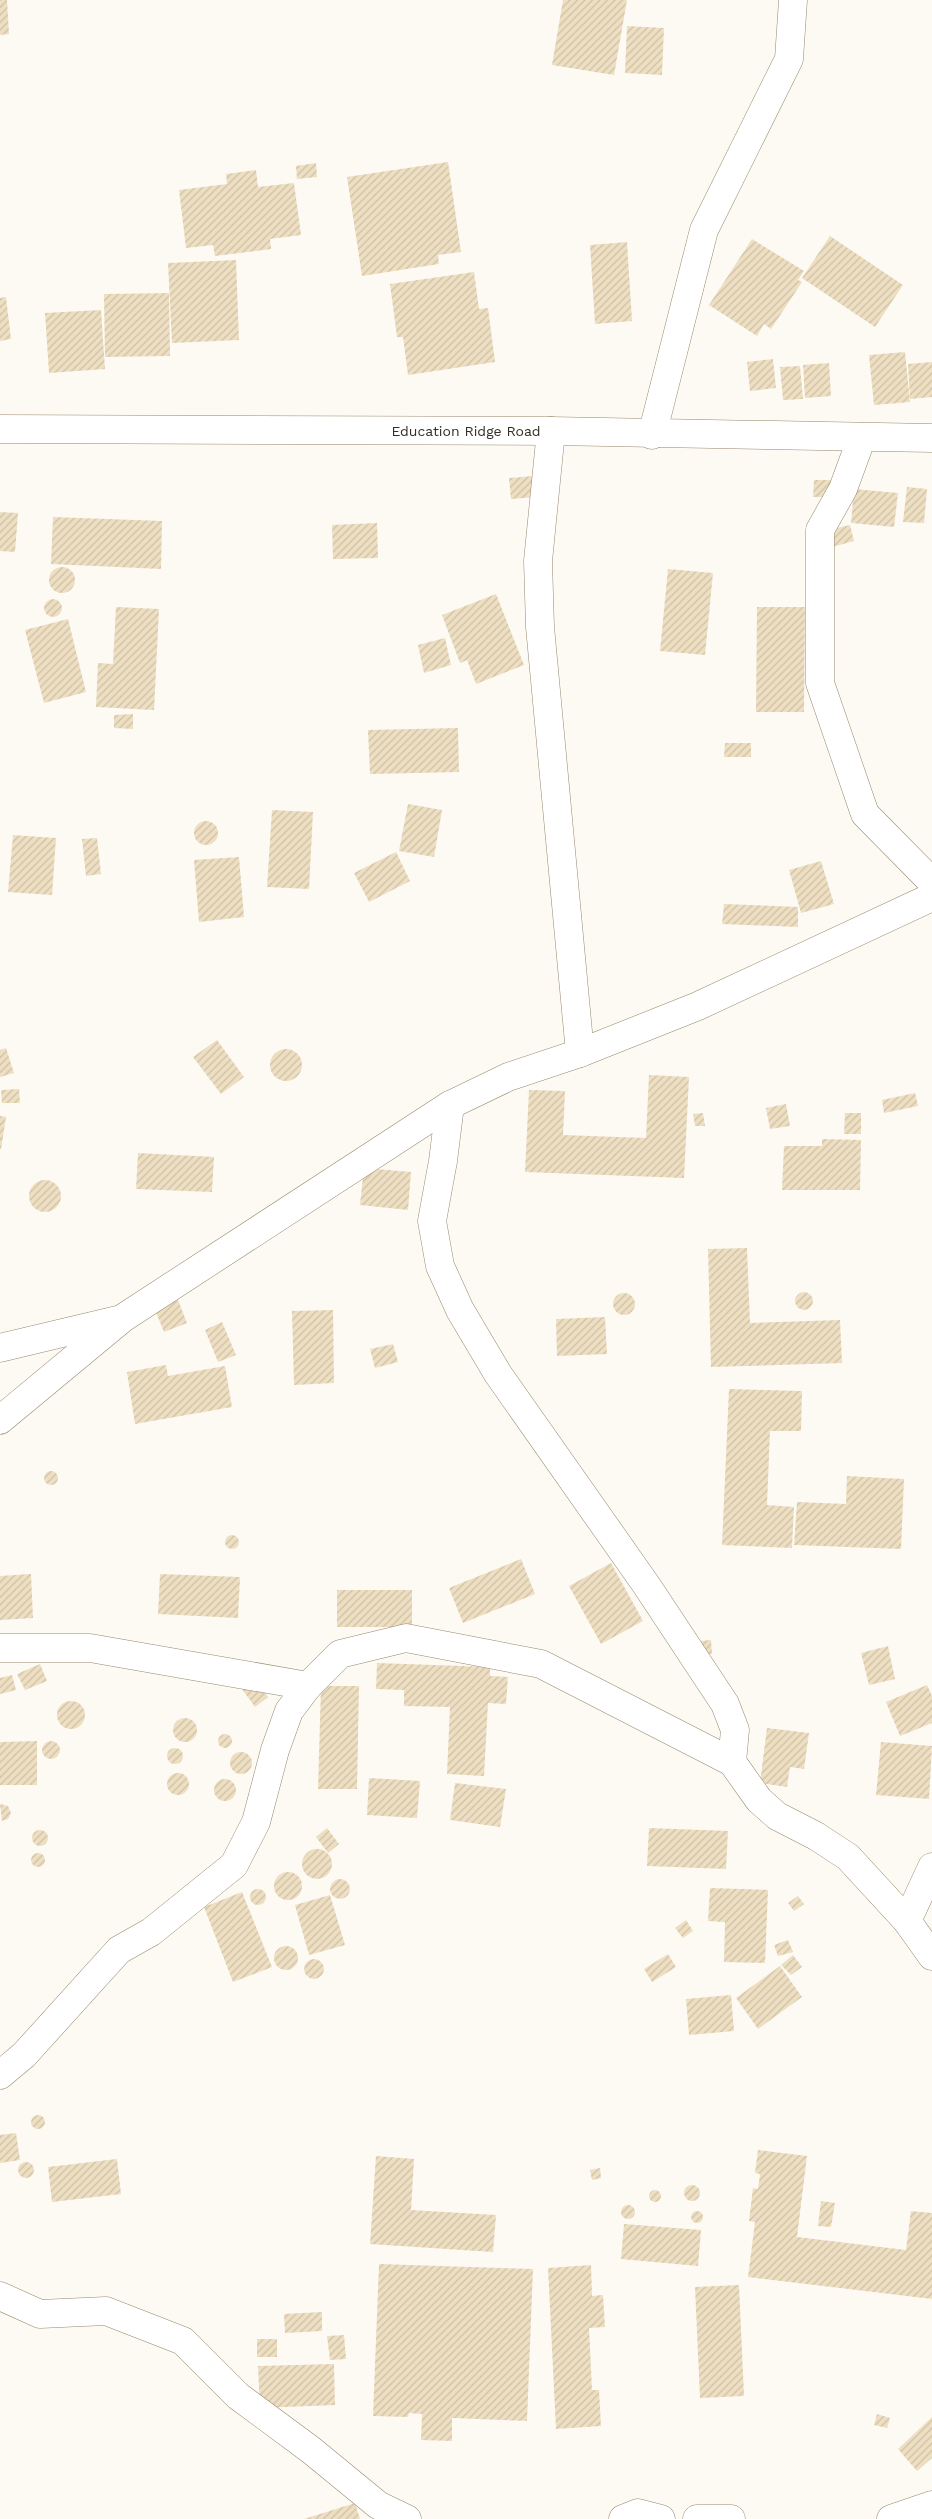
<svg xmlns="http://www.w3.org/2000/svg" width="932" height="2519" viewBox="0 0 932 2519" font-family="'Work Sans',sans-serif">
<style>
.building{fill:url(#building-hatch)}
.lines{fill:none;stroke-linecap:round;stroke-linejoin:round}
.street-casing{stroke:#97886d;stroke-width:29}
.secondary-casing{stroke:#97886d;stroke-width:29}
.street{stroke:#fff;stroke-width:28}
.secondary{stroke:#fff;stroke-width:28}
.labels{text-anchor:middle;stroke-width:4.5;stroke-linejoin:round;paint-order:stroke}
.street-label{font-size:14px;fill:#332d22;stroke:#fff}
</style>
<defs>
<pattern id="building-hatch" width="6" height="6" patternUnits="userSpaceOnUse" patternTransform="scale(1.25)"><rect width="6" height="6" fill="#eedfc2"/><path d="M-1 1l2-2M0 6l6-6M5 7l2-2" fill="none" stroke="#cdc0a6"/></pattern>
</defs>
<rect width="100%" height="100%" fill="#fdfaf4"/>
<!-- building -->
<g class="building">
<polygon points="0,0 7,0 9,34 0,35"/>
<polygon points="563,0 627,0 614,75 552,65"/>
<polygon points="627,26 664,28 662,75 625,73"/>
<polygon points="448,162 461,252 438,255 439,264 362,276 347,177"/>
<polygon points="316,163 317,177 297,179 296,166"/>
<polygon points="256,170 258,187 294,183 301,235 270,239 271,249 215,256 213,245 186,248 179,190 227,184 226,174"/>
<polygon points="830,236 903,285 875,327 802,278"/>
<polygon points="752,239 804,271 798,280 802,282 771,329 764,324 757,336 709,305"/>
<polygon points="627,242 632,321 595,324 590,245"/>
<polygon points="236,260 239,340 172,343 168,263"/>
<polygon points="474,272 479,309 488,308 495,362 408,375 403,337 397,337 390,284"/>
<polygon points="169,293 170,356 105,357 104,294"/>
<polygon points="6,297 11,339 0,341 0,298"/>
<polygon points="101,310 105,369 49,373 45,313"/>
<polygon points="905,352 910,402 874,405 869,355"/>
<polygon points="773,359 776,388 750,391 747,362"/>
<polygon points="932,362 932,397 910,399 908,364"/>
<polygon points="829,363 831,396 805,398 803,365"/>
<polygon points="800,366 803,399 783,400 780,367"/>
<polygon points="534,476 536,497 511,499 509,478"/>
<polygon points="814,480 835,480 835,497 813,497"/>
<polygon points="907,487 927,489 924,523 903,522"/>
<polygon points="854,489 898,493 894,527 851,523"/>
<polygon points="0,512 18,513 15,552 0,551"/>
<polygon points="53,517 162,521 161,569 51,564"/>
<polygon points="377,523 378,558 333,559 332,525"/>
<polygon points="850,525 854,541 832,547 828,530"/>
<circle cx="62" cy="580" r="13"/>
<polygon points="668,569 713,573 705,655 660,651"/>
<polygon points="496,594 524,665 476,684 467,660 460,663 442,615"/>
<circle cx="53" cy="608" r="9"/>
<polygon points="116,607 159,609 154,710 96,707 98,663 113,664"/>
<polygon points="757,607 805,607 804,712 756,712"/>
<polygon points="68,619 86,692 44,703 25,630"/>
<polygon points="445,638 451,665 424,673 418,645"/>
<polygon points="133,714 133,729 114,728 114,715"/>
<polygon points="458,728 459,772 370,774 368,730"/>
<polygon points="725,743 751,743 751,757 724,757"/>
<polygon points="408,804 442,810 434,857 399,851"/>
<polygon points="272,810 313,812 309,889 267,887"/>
<circle cx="206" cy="833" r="12"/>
<polygon points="13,835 56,838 52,895 8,892"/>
<polygon points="97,838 101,874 86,876 82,839"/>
<polygon points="396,852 410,881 369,902 354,873"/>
<polygon points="239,857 244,917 199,922 194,860"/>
<polygon points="821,861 834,904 801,913 789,870"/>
<polygon points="724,904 798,907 798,927 722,924"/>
<polygon points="217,1040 244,1077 221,1094 193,1057"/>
<polygon points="6,1048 14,1073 0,1077 0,1050"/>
<circle cx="286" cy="1065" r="16"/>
<polygon points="649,1075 689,1077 684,1178 525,1172 529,1090 565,1091 563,1135 646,1138"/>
<polygon points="19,1089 20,1103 2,1103 1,1090"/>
<polygon points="915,1093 918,1106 884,1113 882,1100"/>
<polygon points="786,1104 790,1126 770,1129 766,1108"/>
<polygon points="703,1113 705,1126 695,1126 693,1114"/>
<polygon points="845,1113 861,1113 861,1134 844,1134"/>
<polygon points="0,1116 6,1117 1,1149 0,1149"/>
<polygon points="822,1139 861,1140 860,1190 782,1190 784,1146 822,1146"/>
<polygon points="138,1153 214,1157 212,1192 136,1189"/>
<polygon points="364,1168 411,1172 408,1210 360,1205"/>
<circle cx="45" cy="1196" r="16"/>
<polygon points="747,1248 750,1323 840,1320 842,1363 711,1367 708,1249"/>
<circle cx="804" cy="1301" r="9"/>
<circle cx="624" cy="1304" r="11"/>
<polygon points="178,1300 187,1323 164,1332 155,1310"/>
<polygon points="333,1310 334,1383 294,1385 292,1311"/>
<polygon points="605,1317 607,1354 557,1356 556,1319"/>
<polygon points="222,1322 236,1355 218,1362 205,1330"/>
<polygon points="393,1344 398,1362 375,1368 370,1349"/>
<polygon points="166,1365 168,1376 225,1366 232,1407 135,1424 127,1372"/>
<polygon points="729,1389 802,1391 801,1431 770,1431 767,1505 794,1507 792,1548 722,1545"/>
<circle cx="51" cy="1478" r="7"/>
<polygon points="847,1476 904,1479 901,1549 794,1545 797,1502 846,1504"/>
<circle cx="232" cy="1542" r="7"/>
<polygon points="521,1559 535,1594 463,1623 449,1588"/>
<polygon points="611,1563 643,1621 601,1644 569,1586"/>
<polygon points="31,1574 33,1618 0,1620 0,1576"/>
<polygon points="160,1574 240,1577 238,1618 158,1614"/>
<rect x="337" y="1590" width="75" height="37"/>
<polygon points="711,1640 712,1654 701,1655 700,1641"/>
<polygon points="888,1646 895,1679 869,1685 861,1653"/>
<polygon points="377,1663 490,1667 490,1676 508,1677 506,1704 488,1703 484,1776 447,1774 450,1707 404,1706 404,1690 376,1689"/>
<polygon points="40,1664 47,1681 25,1690 17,1674"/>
<polygon points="12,1675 16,1690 0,1694 0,1678"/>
<polygon points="256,1679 268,1697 255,1707 242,1689"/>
<polygon points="927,1685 932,1696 932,1723 900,1736 886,1702"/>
<polygon points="321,1686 359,1686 357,1789 318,1789"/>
<circle cx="71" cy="1715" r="14"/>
<circle cx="185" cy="1730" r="12"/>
<polygon points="767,1728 809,1733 804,1769 790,1767 787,1787 760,1783"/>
<circle cx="225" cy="1741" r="7"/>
<polygon points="37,1741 37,1785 0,1785 0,1742"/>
<circle cx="51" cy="1750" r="9"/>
<polygon points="881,1742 932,1746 929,1799 876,1795"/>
<circle cx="175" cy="1756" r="8"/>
<circle cx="241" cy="1763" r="11"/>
<circle cx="178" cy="1784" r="11"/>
<polygon points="369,1778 420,1781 417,1818 367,1815"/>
<circle cx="225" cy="1790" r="11"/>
<polygon points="455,1783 506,1789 500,1827 450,1820"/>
<polygon points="0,1804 8,1806 11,1813 8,1819 2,1821"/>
<polygon points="327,1828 339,1844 328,1853 316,1837"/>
<polygon points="649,1828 728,1831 726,1869 647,1866"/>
<circle cx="40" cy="1838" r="8"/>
<circle cx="317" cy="1864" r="15"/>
<circle cx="38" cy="1860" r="7"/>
<circle cx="288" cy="1886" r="14"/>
<circle cx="340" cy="1889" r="10"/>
<polygon points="710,1888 768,1890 765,1963 724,1962 725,1922 708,1921"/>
<circle cx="258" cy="1897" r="8"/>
<polygon points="242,1892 272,1967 233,1982 204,1907"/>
<polygon points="330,1895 345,1945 309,1955 295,1905"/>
<polygon points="798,1896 804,1904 794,1911 788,1903"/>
<polygon points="686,1920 693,1931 683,1938 675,1928"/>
<polygon points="788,1940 793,1952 778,1956 774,1945"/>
<circle cx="286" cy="1958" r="12"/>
<polygon points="668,1954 676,1967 652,1982 644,1969"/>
<polygon points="793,1955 802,1967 791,1975 781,1965"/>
<circle cx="314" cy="1969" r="10"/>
<polygon points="780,1966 802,1997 758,2029 736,1998"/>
<polygon points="731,1995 734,2031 689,2035 686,1999"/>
<circle cx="38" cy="2122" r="7"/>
<polygon points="16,2133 20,2160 0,2163 0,2135"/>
<polygon points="758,2150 807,2156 797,2237 906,2250 911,2211 932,2213 932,2299 748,2277 755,2222 749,2221 753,2188 758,2189 760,2174 755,2173"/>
<polygon points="376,2156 414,2159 411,2210 496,2215 493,2252 370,2244"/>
<polygon points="117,2159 121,2194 52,2202 48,2167"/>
<circle cx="26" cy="2170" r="8"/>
<polygon points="600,2168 601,2178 592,2180 590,2170"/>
<circle cx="692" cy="2193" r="8"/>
<circle cx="655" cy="2196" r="6"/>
<polygon points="821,2201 835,2203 831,2227 818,2226"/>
<circle cx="628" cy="2212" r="7"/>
<circle cx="697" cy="2217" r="6"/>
<polygon points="624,2224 701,2230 698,2266 621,2259"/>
<polygon points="379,2264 533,2269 527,2421 452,2418 452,2441 421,2440 422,2414 409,2413 408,2417 373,2416"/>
<polygon points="591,2265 592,2296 603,2295 605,2327 589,2328 592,2390 599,2390 601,2426 556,2429 548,2268"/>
<polygon points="739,2285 744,2396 700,2398 695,2287"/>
<polygon points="322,2312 322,2331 285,2333 284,2314"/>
<polygon points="344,2335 346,2359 330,2360 327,2336"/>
<rect x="257" y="2339" width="20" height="18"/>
<polygon points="334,2364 335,2405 260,2408 258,2366"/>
<polygon points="877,2414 890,2418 887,2428 874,2425"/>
<polygon points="932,2417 932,2458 917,2471 898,2449"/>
<polygon points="355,2503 360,2519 304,2519"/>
</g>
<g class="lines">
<!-- street casing -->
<g class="street-casing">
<g id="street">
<polyline points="551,431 538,561 540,627 580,1053"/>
<polyline points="652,435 704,230 789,59 793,0"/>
<polyline points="862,437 843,489 820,530 820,683 865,814 932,882"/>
<polyline points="0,1348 117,1320"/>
<polyline points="0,1420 123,1318 450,1105"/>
<polyline points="0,1648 90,1648 308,1686 340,1654 406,1638 541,1664 732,1762 759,1800 777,1816 816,1836 848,1857 907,1921 932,1956"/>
<polyline points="732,1762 735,1730 725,1704 647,1586 498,1374 460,1310 440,1266 432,1221 443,1161 450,1105 508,1077 580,1053 698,1006 932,897"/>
<polyline points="907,1921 932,1867"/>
<polyline points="0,2075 24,2055 119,1950 151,1932 234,1865 256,1822 275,1750 289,1711 308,1686"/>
<polyline points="0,2296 40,2314 106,2311 183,2341 238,2396 311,2450 378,2505 407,2519"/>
<polyline points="623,2519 638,2513 661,2519"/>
<polyline points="697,2519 731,2519"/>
<polyline points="891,2519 932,2505"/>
</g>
</g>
<!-- secondary casing -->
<g class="secondary-casing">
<polyline id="secondary" points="0,429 551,431 932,438"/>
</g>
<!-- street -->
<use href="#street" class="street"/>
<!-- secondary -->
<use href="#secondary" class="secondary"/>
</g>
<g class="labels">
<!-- street labels -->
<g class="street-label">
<text x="466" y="436">Education Ridge Road</text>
</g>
</g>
</svg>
